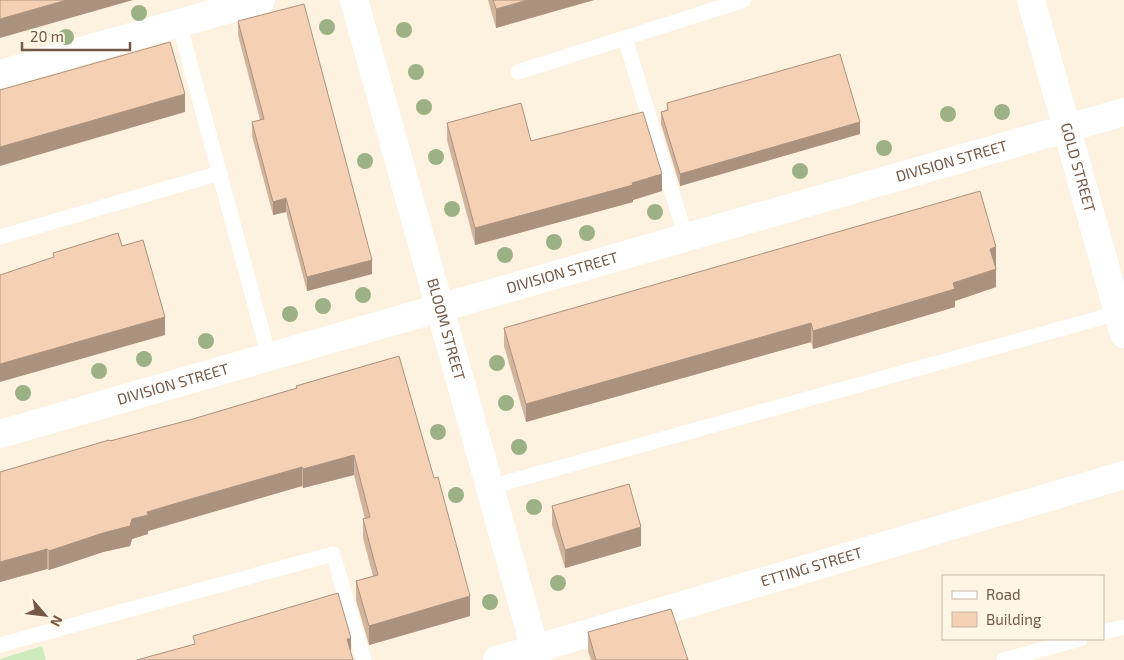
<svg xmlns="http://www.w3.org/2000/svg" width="1124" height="660" viewBox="0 0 1124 660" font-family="'Exo 2',sans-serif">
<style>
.green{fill:#ceebbd}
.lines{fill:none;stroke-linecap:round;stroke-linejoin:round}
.service{stroke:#fff;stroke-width:15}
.minor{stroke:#fff;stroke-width:28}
.tertiary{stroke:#fff;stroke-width:28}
.tree{fill:#9db186}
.wall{fill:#d2b39c}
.shaded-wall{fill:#ab927f}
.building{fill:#f4d0b5;stroke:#ab927f}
.labels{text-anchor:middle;stroke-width:4.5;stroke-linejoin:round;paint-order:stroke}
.street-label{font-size:15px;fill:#755745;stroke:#fff6e6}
</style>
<rect width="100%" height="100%" fill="#fdf2df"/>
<!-- green -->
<polygon class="green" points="42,646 46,660 0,660 0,659"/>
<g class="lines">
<!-- service -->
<g class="service">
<polyline points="179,23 269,357"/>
<polyline points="625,38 686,238"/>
<polyline points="518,72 744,0"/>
<polyline points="0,237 220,173"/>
<polyline points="490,487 1118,313"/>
<polyline points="1103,632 1124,627"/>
<polyline points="0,645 333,554 364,660"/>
<polyline points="1004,660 1080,639"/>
</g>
<!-- minor -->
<g class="minor">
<path id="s1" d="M 354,0 L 538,660"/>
<polyline points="0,74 261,0"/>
<path id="s2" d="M 0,434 L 1124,112"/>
<path id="s3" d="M 497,660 L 1124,475"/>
</g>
<!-- tertiary -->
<path class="tertiary" id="s4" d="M 1031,0 L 1124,334"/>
</g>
<!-- trees -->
<g class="tree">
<circle cx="139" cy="13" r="8"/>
<circle cx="327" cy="27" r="8"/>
<circle cx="404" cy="30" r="8"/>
<circle cx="66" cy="37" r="8"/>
<circle cx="416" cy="72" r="8"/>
<circle cx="424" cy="107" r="8"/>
<circle cx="1002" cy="112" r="8"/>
<circle cx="948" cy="114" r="8"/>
<circle cx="884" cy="148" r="8"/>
<circle cx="436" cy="157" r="8"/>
<circle cx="365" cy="161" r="8"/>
<circle cx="800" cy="171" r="8"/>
<circle cx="452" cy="209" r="8"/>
<circle cx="655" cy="212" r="8"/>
<circle cx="587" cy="233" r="8"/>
<circle cx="554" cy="242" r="8"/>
<circle cx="505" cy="255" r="8"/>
<circle cx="363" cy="295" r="8"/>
<circle cx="323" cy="306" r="8"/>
<circle cx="290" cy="314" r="8"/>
<circle cx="206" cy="341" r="8"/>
<circle cx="144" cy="359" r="8"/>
<circle cx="497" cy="363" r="8"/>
<circle cx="99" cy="371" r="8"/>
<circle cx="23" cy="393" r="8"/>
<circle cx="506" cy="403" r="8"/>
<circle cx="438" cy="432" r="8"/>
<circle cx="519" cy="447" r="8"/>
<circle cx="456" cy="495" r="8"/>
<circle cx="534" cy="507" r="8"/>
<circle cx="558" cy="583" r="8"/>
<circle cx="490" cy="602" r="8"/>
</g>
<!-- wall -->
<g class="wall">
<polygon points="488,0 594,0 496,28"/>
<polygon points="238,21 372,274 307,291 286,212 273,215 252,136 252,122 260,120 238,35"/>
<polygon points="667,103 860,134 680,186 661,124 661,112 667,110"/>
<polygon points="447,123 531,141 662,191 633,200 633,202 475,245 447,140"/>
<polygon points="995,266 996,287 955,301 955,307 813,349 811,342 526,422 504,346 504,328 996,266"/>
<polygon points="399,356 470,616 369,645 356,600 356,581 373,576 363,538 363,519 365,519 354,475 303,488 302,486 194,517 148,531 148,534 132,539 130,546 103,552 49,570 47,569 0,582 110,441 193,419 296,388 296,386"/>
<polygon points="552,506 641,546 565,568 552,525"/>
<polygon points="588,632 688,660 591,660 588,651"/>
</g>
<!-- shaded-wall -->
<g class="shaded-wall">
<polygon points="67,0 133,0 0,38 0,19"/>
<polygon points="528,0 594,0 496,28 496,9"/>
<polygon points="185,94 185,112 0,166 0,147"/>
<polygon points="860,122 860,134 680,186 680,174"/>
<polygon points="662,174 662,191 633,200 633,202 475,245 475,228"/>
<polygon points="286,198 286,212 273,215 273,202"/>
<polygon points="996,247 996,266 990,268 990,249"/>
<polygon points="372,260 372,274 307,291 307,277"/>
<polygon points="996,269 996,287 955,301 955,307 813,349 813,331"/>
<polygon points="165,317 165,335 0,382 0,364"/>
<polygon points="811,323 811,342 526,422 526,404"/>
<polygon points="354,455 354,475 303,488 303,469"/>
<polygon points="302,467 302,486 148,531 148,534 132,539 130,546 103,552 49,570 49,551 132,519 147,512"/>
<polygon points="641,527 641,546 565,568 565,550"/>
<polygon points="47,549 47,569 0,582 0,562"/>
<polygon points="470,596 470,616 369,645 369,626"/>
<polygon points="351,638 351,650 347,651 347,639"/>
</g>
<!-- building -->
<g class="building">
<polygon points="0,0 67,0 0,19"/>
<polygon points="493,0 528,0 496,9"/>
<polygon points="304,4 372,260 307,277 286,198 273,202 252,122 264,119 238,21"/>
<polygon points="170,42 185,94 0,147 0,90"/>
<polygon points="840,54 860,122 680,174 661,112 668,110 667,103"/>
<polygon points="521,103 531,141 643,112 662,174 632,183 633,185 475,228 447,123"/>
<polygon points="980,191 996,247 990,249 996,269 953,283 955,289 813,331 811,323 526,404 504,328"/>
<polygon points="118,233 122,246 143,240 165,317 0,364 0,275 54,257 53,253"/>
<polygon points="399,356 434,478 438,477 470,596 369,626 356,581 378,575 363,519 370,517 354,455 303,469 302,467 194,498 147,512 148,515 132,519 130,526 103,533 49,551 47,549 0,562 0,472 109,440 110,441 193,419 297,388 296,386"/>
<polygon points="629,484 641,527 565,550 552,506"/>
<polygon points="338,593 351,638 347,639 353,660 137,660 195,644 193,636"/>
<polygon points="671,609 688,660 596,660 588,632"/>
</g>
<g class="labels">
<!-- street labels -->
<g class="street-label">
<text dy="5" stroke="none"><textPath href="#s2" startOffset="990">DIVISION STREET</textPath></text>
<text dy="5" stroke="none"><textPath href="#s4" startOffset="174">GOLD STREET</textPath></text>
<text dy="5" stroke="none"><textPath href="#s2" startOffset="585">DIVISION STREET</textPath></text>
<text dy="5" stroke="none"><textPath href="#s1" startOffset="342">BLOOM STREET</textPath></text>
<text dy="5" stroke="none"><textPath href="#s2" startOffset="180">DIVISION STREET</textPath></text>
<text dy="5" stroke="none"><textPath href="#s3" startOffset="328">ETTING STREET</textPath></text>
</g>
</g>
<!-- legend -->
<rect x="942" y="575" width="162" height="65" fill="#fff6e6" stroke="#c8b6a6"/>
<rect x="952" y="591" width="25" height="8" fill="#ffffff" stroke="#c8b6a6"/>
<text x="986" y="600" font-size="15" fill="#755745">Road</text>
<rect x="952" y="612" width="25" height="15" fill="#f4d0b5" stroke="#c8b6a6"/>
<text x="986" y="625" font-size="15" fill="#755745">Building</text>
<!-- north arrow -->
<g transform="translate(45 615) rotate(118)" stroke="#fff6e6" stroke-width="4" paint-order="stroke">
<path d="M0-4L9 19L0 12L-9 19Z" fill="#755745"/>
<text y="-8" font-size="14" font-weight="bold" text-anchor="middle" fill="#755745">N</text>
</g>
<!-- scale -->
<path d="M22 42v8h108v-8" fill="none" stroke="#755745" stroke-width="2.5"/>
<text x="30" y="42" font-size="15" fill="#755745" stroke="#fff6e6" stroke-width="4" paint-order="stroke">20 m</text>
</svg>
